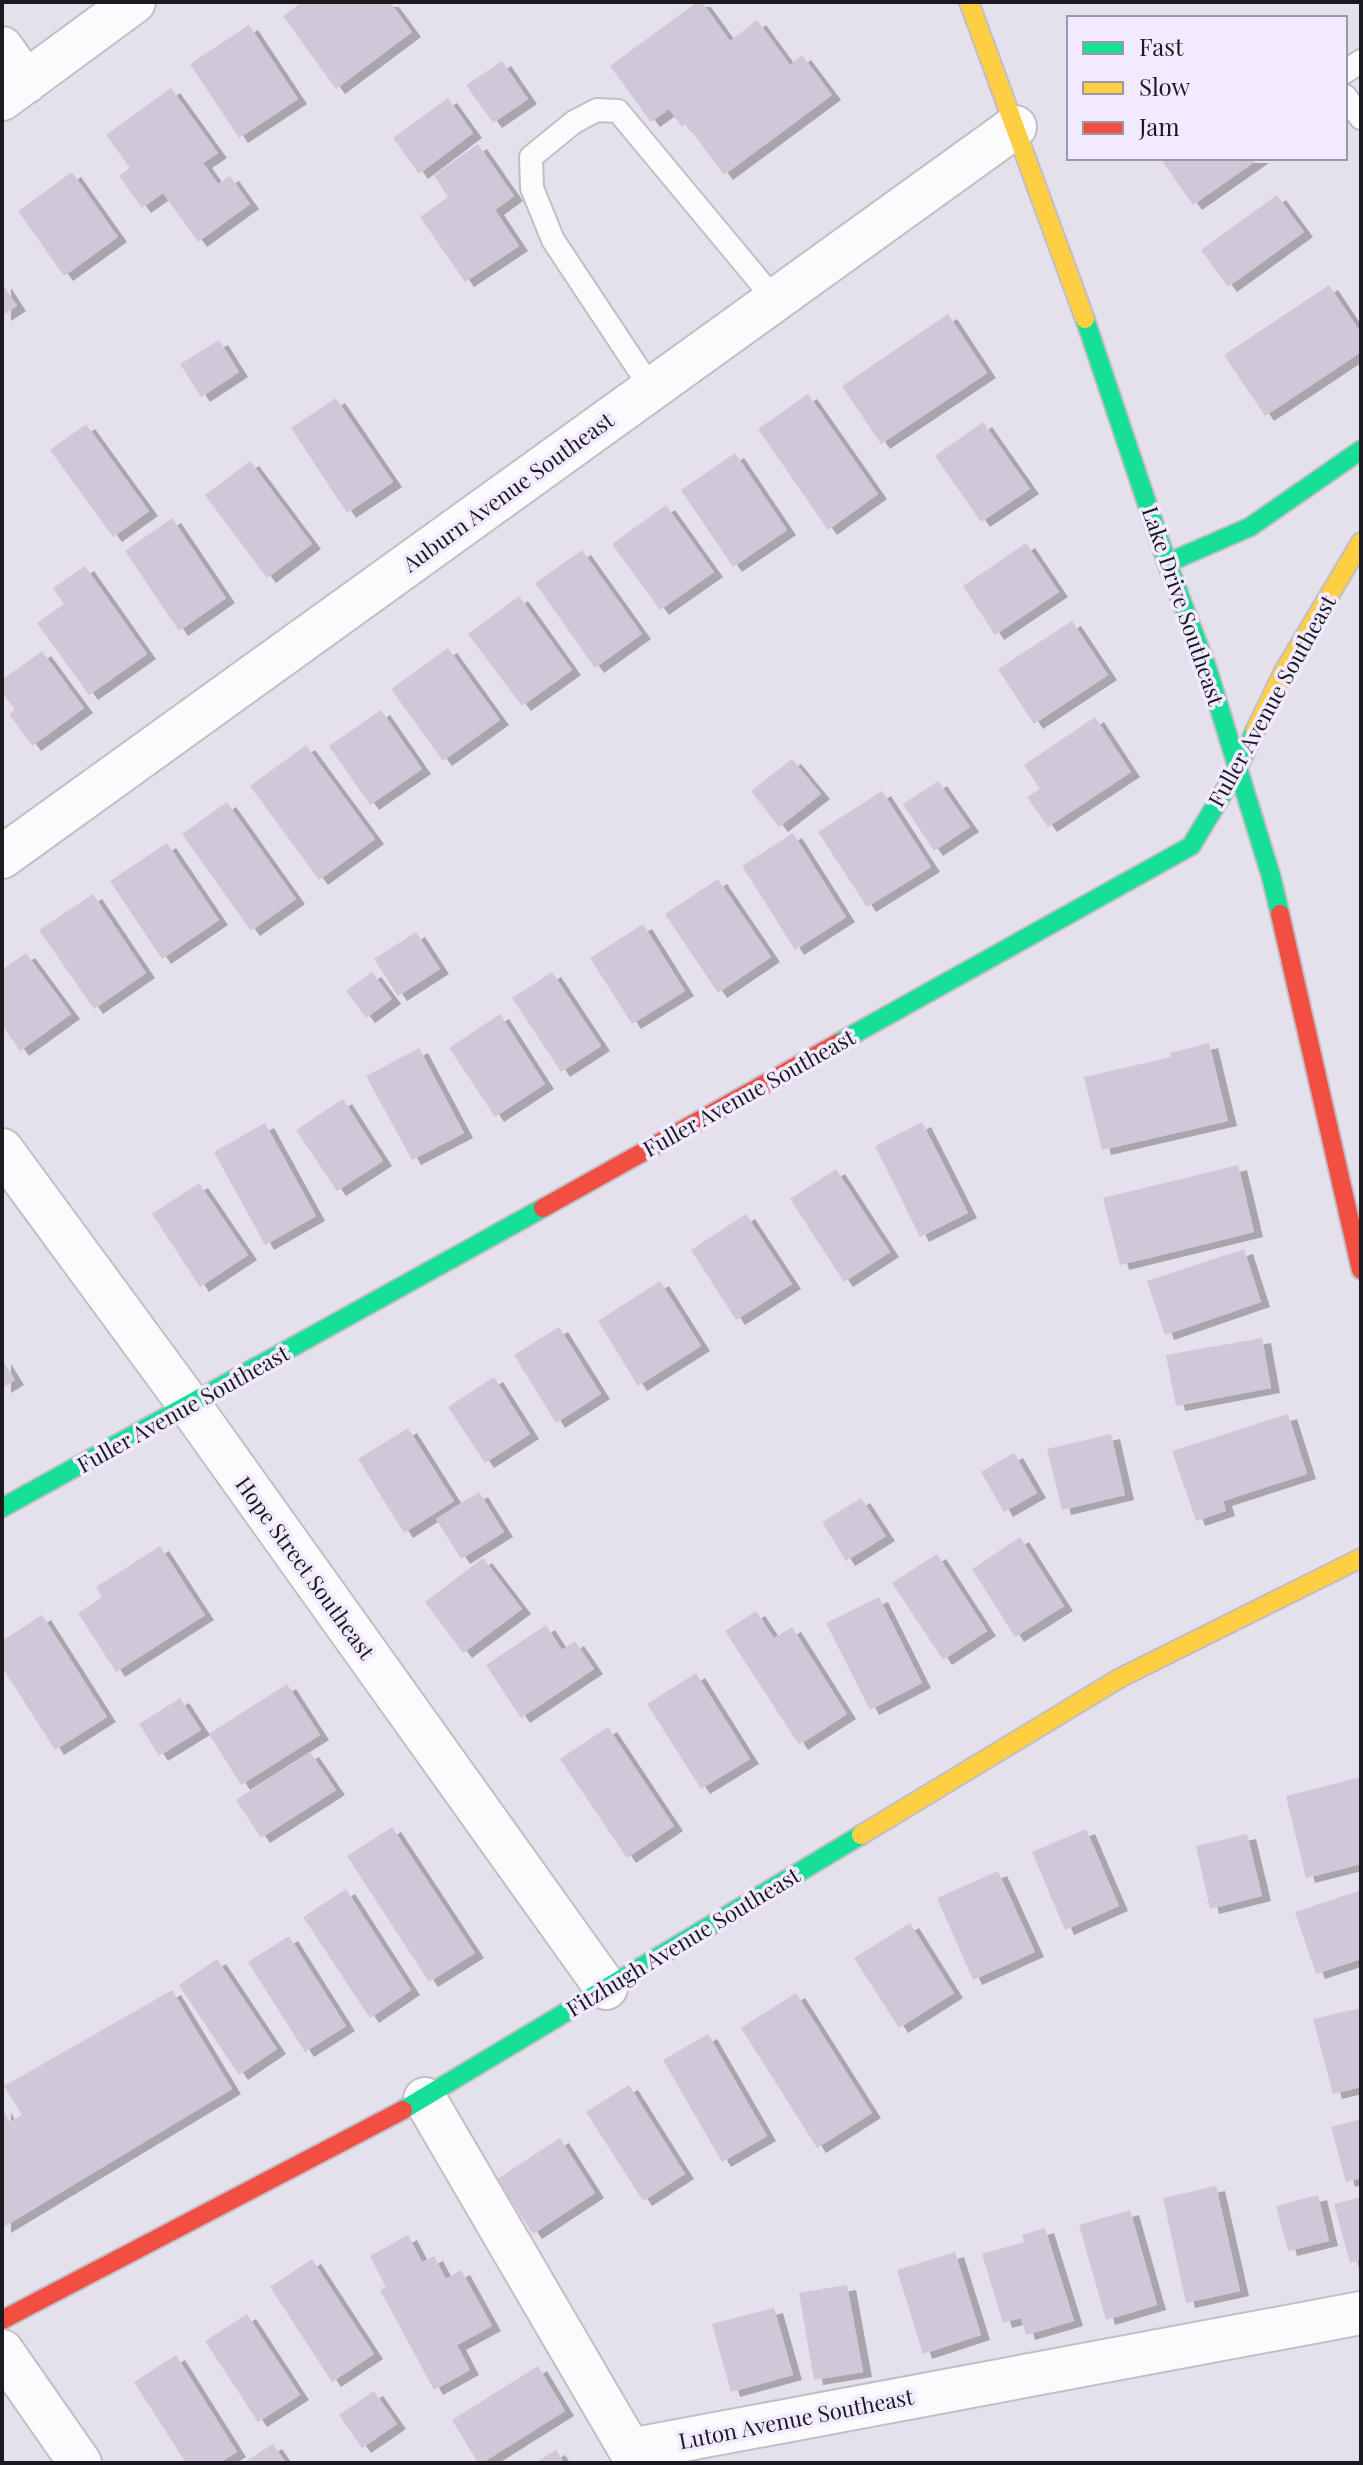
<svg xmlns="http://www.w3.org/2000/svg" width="1363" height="2465" viewBox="0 0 1363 2465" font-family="'Playfair Display',serif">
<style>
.building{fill:#d0c8d8;filter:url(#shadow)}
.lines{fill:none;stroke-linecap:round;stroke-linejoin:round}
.lane-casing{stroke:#c1bec6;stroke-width:26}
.street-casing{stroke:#c1bec6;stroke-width:46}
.fast-casing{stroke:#c1bec6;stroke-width:22}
.slow-casing{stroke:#c1bec6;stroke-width:22}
.jam-casing{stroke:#c1bec6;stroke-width:22}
.lane{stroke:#fbfafc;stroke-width:22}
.street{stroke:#fbfafc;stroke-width:42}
.fast{stroke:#16e098;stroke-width:18}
.slow{stroke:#ffcf43;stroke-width:18}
.jam{stroke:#f24e42;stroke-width:18}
.labels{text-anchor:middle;stroke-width:7;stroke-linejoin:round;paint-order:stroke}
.street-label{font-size:22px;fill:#1c1a21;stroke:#f2eafe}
</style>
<defs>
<filter id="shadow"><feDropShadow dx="9" dy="5" stdDeviation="0" flood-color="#0004"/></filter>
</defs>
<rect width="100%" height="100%" fill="#e5e1ec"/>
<!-- building -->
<g class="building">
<polygon points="302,2 390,2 412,32 336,89 283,16"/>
<polygon points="697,2 702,2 730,41 757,20 790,65 802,55 832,95 724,175 686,124 682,127 669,109 651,122 610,66"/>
<polygon points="249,25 298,99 239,138 190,64"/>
<polygon points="502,61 528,99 493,123 466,85"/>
<polygon points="171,88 218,153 203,163 218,184 230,176 250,204 198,242 163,193 142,208 119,176 130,168 106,135"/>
<polygon points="448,98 473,133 419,174 393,138"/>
<polygon points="478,144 514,196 495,210 519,246 465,282 420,217 448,197 434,175"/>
<polygon points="1160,158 1260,158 1193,205"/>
<polygon points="72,172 118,237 64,276 18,211"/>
<polygon points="1277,195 1304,232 1228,287 1201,250"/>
<polygon points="2,283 17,306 2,316"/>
<polygon points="1329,285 1361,333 1361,352 1265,416 1224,355"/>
<polygon points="948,314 987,373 881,444 842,386"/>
<polygon points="219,340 239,372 201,397 180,364"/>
<polygon points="808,394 878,494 828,530 758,429"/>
<polygon points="336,398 393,482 347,513 291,428"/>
<polygon points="983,422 1030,489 981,522 935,456"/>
<polygon points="86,424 149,511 113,537 50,450"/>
<polygon points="735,453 787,530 733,567 681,490"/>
<polygon points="250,461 312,544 267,578 205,495"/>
<polygon points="666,505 714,572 660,610 612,544"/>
<polygon points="172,518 226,598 179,631 125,551"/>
<polygon points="1026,543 1059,592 995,635 963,586"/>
<polygon points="582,550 642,634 595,668 535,583"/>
<polygon points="85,566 147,654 89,695 37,623 64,604 53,588"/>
<polygon points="519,596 572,670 522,706 468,634"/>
<polygon points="1072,621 1108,675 1034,724 998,669"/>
<polygon points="448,648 500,720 443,761 391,689"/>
<polygon points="42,651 84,708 32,746 9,714 15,710 2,692 2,680"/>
<polygon points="381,710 422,769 370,805 329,746"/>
<polygon points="1095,717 1131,772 1048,827 1027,797 1040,789 1024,765"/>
<polygon points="306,745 375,839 319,880 250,786"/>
<polygon points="792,759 821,794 779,827 751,791"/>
<polygon points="938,781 970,827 934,851 903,804"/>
<polygon points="882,791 931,867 867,907 818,832"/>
<polygon points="227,802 296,899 251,931 182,834"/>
<polygon points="793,833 846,917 795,950 742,866"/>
<polygon points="167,843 219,920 162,959 110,881"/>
<polygon points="718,879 771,957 718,993 665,914"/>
<polygon points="93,894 146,973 94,1009 39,930"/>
<polygon points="643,924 685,991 632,1024 590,958"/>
<polygon points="416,932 440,969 398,996 374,959"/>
<polygon points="26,953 71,1014 20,1051 2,1025 2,970"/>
<polygon points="372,972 392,999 366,1018 346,991"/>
<polygon points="552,972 601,1046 561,1072 512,998"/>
<polygon points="500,1014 545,1084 495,1117 449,1048"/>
<polygon points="1209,1043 1228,1121 1102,1150 1084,1077 1171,1057 1170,1053"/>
<polygon points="419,1048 464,1133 412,1160 366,1076"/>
<polygon points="343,1099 383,1161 337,1191 296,1130"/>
<polygon points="922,1122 968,1213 920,1237 875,1146"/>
<polygon points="265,1123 316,1216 265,1245 214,1152"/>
<polygon points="1238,1165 1254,1232 1120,1265 1103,1198"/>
<polygon points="836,1169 890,1252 844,1282 790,1199"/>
<polygon points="199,1183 248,1255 200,1287 152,1214"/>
<polygon points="746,1214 792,1284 736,1320 691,1250"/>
<polygon points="1244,1249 1261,1302 1165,1335 1147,1281"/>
<polygon points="660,1281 701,1346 638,1386 598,1321"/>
<polygon points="559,1327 601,1394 556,1423 514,1355"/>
<polygon points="1262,1338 1271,1388 1176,1406 1166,1355"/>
<polygon points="2,1359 15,1380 2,1388"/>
<polygon points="494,1377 530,1434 485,1463 448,1407"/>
<polygon points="1288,1414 1307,1474 1223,1501 1226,1511 1196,1521 1172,1451"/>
<polygon points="408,1428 454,1501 404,1533 358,1459"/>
<polygon points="1111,1434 1125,1495 1062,1510 1047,1449"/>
<polygon points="1014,1453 1037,1493 1004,1512 981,1472"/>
<polygon points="479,1492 504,1532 461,1559 436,1519"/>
<polygon points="861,1498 886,1536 846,1561 822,1522"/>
<polygon points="1020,1537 1064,1606 1015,1637 972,1569"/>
<polygon points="160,1546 205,1615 116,1672 78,1613 102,1597 96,1587"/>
<polygon points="937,1554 987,1631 943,1660 892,1583"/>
<polygon points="483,1558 522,1609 463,1653 425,1602"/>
<polygon points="879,1597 922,1683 870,1710 826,1623"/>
<polygon points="756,1611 774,1638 792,1627 847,1714 799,1745 725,1631"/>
<polygon points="42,1615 107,1717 55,1750 2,1667 2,1641"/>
<polygon points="546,1625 562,1650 575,1641 594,1669 521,1718 486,1665"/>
<polygon points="696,1673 750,1759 701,1789 647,1704"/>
<polygon points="287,1684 320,1735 241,1785 209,1734"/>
<polygon points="180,1698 201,1730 159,1756 139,1724"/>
<polygon points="608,1727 674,1826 627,1858 560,1759"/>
<polygon points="310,1752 336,1790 261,1838 236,1800"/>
<polygon points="1361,1777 1361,1864 1306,1878 1286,1796"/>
<polygon points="392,1827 475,1953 429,1982 347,1856"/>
<polygon points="1086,1829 1119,1906 1065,1930 1032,1852"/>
<polygon points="1247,1834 1262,1896 1210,1909 1196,1846"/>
<polygon points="998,1871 1035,1952 973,1980 937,1898"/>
<polygon points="346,1889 411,1990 370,2018 303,1917"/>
<polygon points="1361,1890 1361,1959 1316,1974 1295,1912"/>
<polygon points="910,1923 954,1993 899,2028 854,1958"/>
<polygon points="289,1936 346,2026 305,2052 248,1962"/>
<polygon points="217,1959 277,2049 239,2075 179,1985"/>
<polygon points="172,1990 232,2089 2,2228 2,2108 10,2122 22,2115 4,2086"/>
<polygon points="796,1993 872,2113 817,2148 741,2028"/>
<polygon points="1361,2008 1361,2087 1333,2094 1313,2019"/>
<polygon points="708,2034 767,2136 722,2162 663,2060"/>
<polygon points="629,2085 685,2174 643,2201 586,2112"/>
<polygon points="1361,2119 1361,2178 1346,2182 1331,2127"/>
<polygon points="560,2138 595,2193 533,2234 497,2179"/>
<polygon points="1216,2186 1240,2291 1186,2303 1163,2198"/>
<polygon points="1318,2195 1329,2241 1288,2251 1276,2206"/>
<polygon points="1361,2197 1361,2260 1350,2263 1334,2204"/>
<polygon points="1130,2210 1157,2305 1106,2320 1079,2225"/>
<polygon points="1045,2228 1074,2321 1026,2335 1021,2318 1003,2323 982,2254 1024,2242 1022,2235"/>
<polygon points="408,2235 422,2262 434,2256 446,2279 461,2270 492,2326 457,2345 470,2370 434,2390 380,2290 386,2287 370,2256"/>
<polygon points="955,2252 981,2335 923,2354 897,2270"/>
<polygon points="312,2259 374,2354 332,2382 270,2287"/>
<polygon points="847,2285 863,2372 814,2380 799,2293"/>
<polygon points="774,2308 793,2375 731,2392 712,2324"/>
<polygon points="247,2314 300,2395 258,2422 205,2341"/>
<polygon points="176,2355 237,2452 219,2463 186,2463 134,2382"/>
<polygon points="538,2366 565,2411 482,2463 478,2463 452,2420"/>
<polygon points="374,2391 397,2424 362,2448 339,2415"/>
<polygon points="273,2444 286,2463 243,2463"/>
<polygon points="556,2450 564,2463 535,2463"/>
</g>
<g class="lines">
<!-- lane casing -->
<g class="lane-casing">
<g id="lane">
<polyline points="1345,72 1361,61"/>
<polyline points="1345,96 1361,118"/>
<polyline points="651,388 553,240 532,188 531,157 574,122 597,110 618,111 775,300"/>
</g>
</g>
<!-- street casing -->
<g class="street-casing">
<g id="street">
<polyline points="2,48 26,82"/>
<polyline points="2,99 134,2"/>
<polyline points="2,857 1015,127"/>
<polyline points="2,1150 190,1406 606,1988"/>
<polyline points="425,2099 630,2450 1361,2313"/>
<polyline points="2,2351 80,2463"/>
</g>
</g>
<!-- fast casing -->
<g class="fast-casing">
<g id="fast">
<polyline points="1085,319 1167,563 1207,668 1271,876 1280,914"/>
<polyline points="1167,563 1250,527 1361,450"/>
<polyline points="838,1043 1191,846 1237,770 1255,731"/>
<polyline points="2,1508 543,1208"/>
<polyline points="403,2110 861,1835"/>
</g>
</g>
<!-- slow casing -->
<g class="slow-casing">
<g id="slow">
<polyline points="969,2 1085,319"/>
<polyline points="1255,731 1283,673 1361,542"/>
<polyline points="861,1835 1120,1678 1361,1558"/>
</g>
</g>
<!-- jam casing -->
<g class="jam-casing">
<g id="jam">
<polyline points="1280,914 1361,1270"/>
<polyline points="543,1208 838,1043"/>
<polyline points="2,2320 403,2110"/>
</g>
</g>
<!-- lane -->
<use href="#lane" class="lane"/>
<!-- street -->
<use href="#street" class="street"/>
<!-- fast -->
<use href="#fast" class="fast"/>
<!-- slow -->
<use href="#slow" class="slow"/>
<!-- jam -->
<use href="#jam" class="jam"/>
</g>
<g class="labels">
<!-- street labels -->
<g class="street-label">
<text transform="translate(508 492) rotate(-36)" y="8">Auburn Avenue Southeast</text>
<text transform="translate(1183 606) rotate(71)" y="8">Lake Drive Southeast</text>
<text transform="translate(1272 701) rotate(-61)" y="8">Fuller Avenue Southeast</text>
<text transform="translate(749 1093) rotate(-29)" y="8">Fuller Avenue Southeast</text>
<text transform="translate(183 1409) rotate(-29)" y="8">Fuller Avenue Southeast</text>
<text transform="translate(305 1568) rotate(54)" y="8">Hope Street Southeast</text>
<text transform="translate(683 1942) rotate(-31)" y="8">Fitzhugh Avenue Southeast</text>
<text transform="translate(796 2419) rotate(-11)" y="8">Luton Avenue Southeast</text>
</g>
</g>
<!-- border -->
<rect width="1363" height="2465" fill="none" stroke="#1c1a21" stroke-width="8"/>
<!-- legend -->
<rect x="1067" y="16" width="280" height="144" fill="#f2eafe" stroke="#9c97a6" stroke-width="2"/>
<rect x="1083" y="42" width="40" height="12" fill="#16e098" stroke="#9c97a6" stroke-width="2"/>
<text x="1139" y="56" font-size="24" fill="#1c1a21">Fast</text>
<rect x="1083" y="82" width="40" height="12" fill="#ffcf43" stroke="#9c97a6" stroke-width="2"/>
<text x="1139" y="96" font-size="24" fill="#1c1a21">Slow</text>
<rect x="1083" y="122" width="40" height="12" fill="#f24e42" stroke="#9c97a6" stroke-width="2"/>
<text x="1139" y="136" font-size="24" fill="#1c1a21">Jam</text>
</svg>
